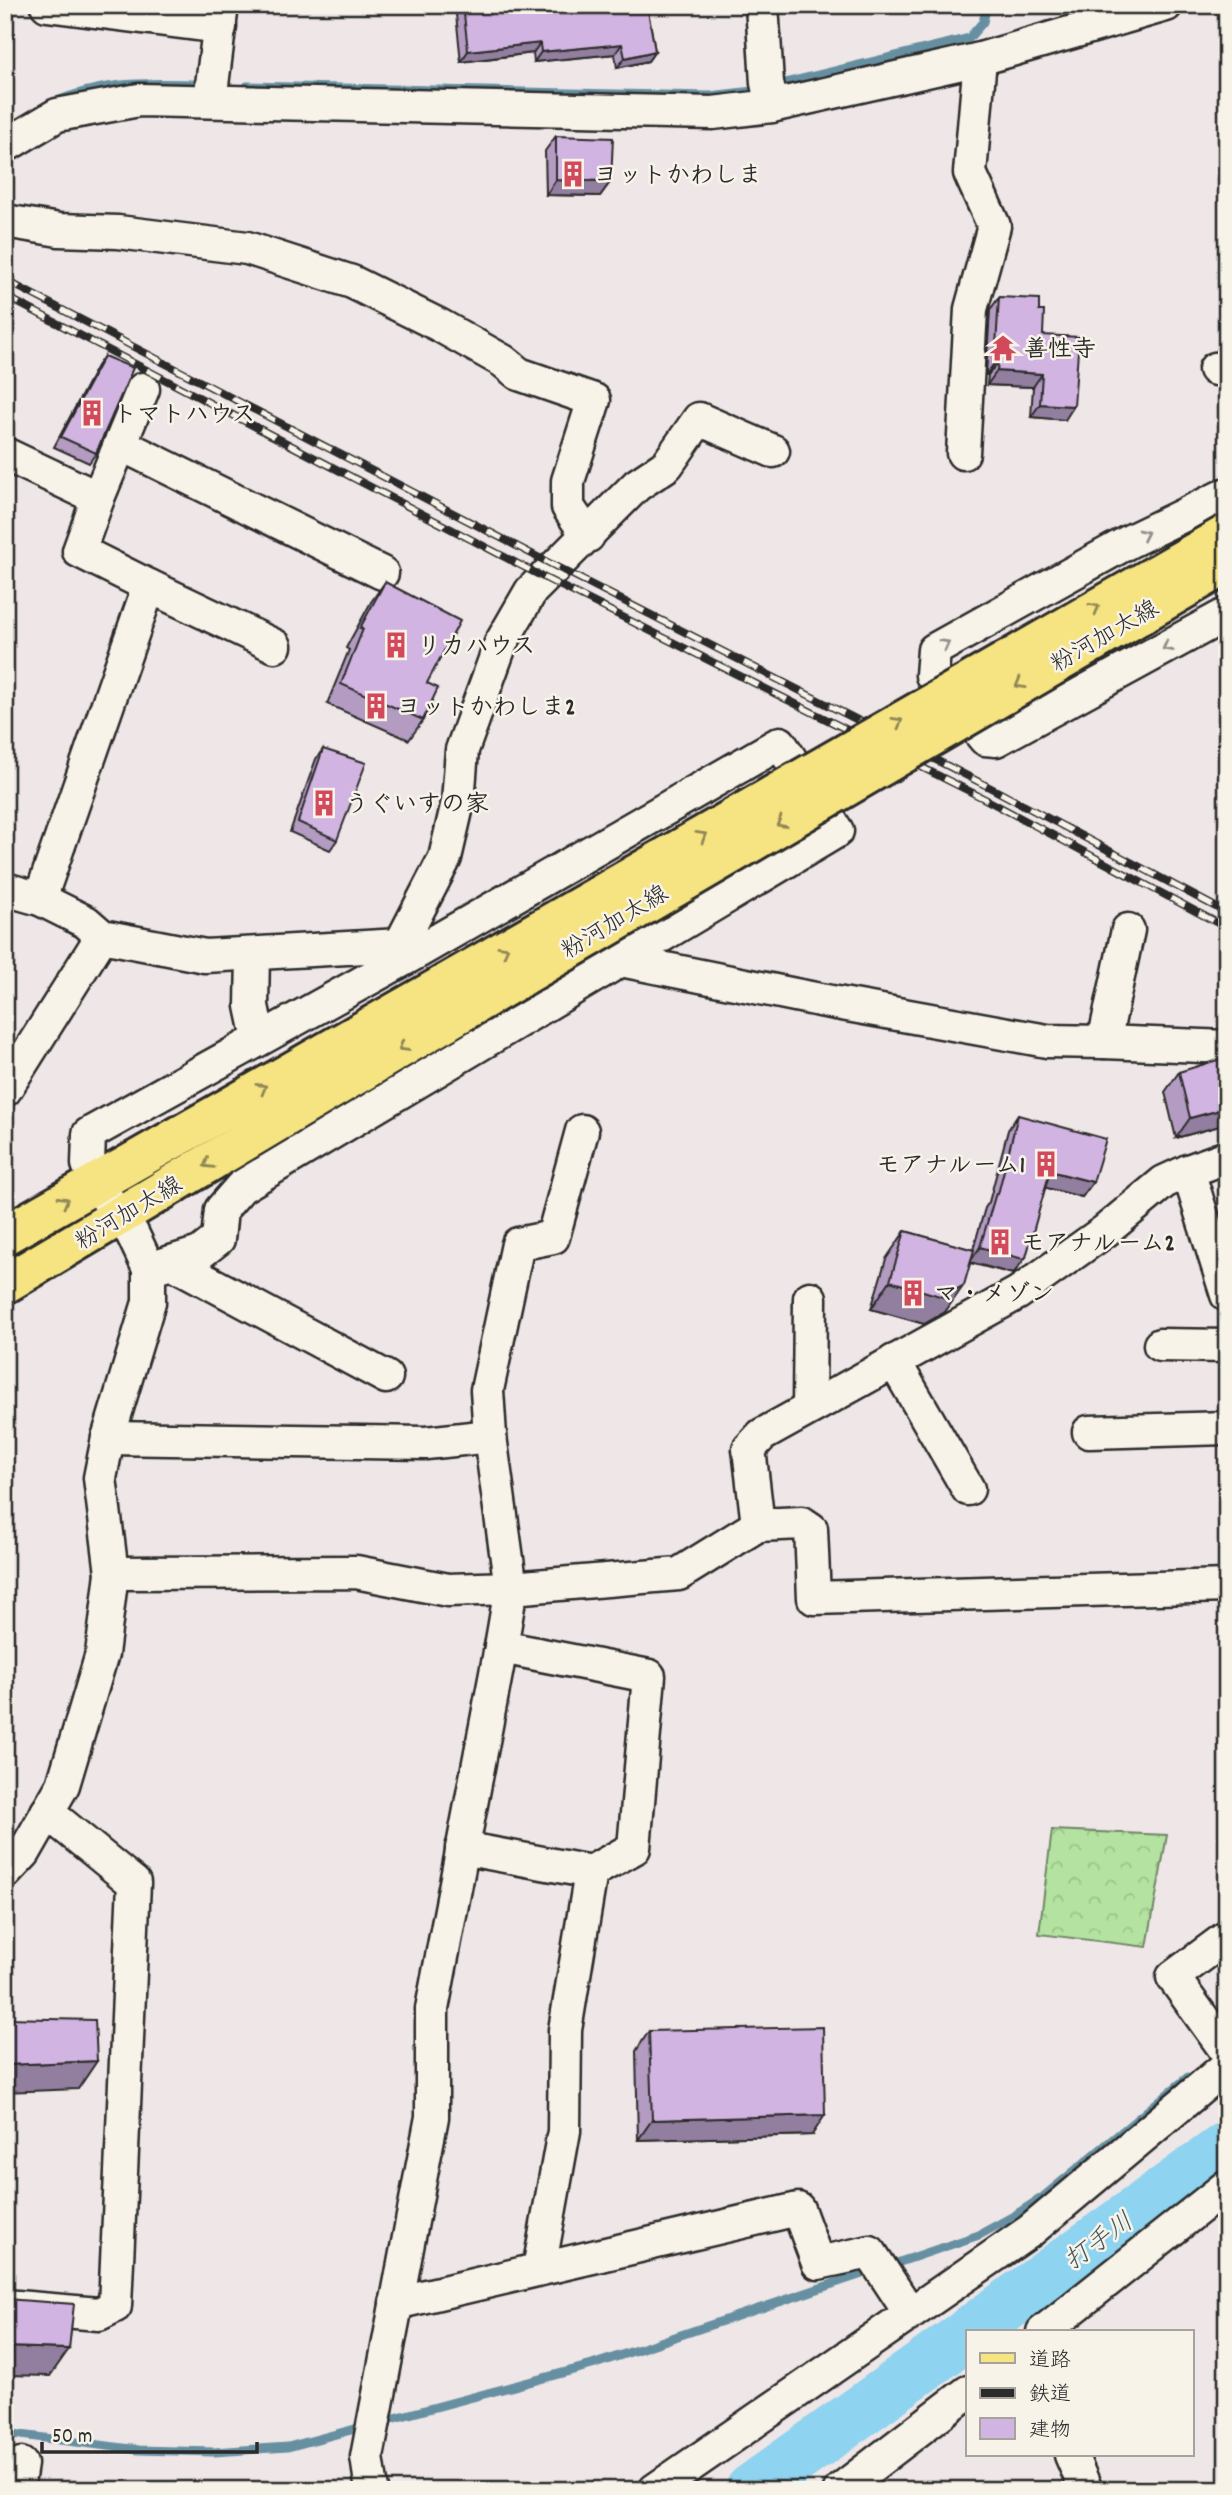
<svg xmlns="http://www.w3.org/2000/svg" width="1232" height="2495" viewBox="0 0 1232 2495" font-family="Dekko,'Klee One',sans-serif">
<style>
.forest{fill:url(#forest-crowns);stroke:#708666;stroke-width:2}
.lines{fill:none;stroke-linecap:round;stroke-linejoin:round}
.stream{stroke:#6690a1;stroke-width:9}
.river{stroke:#8ed3ef;stroke-width:52}
.street-casing{stroke:#2b2b2b;stroke-width:37}
.primary-casing{stroke:#2b2b2b;stroke-width:44}
.street{stroke:#f7f3e8;stroke-width:32}
.primary{stroke:#f6e381;stroke-width:38}
.rail-casing{stroke:#2b2b2b;stroke-width:8}
.rail{stroke:#f7f3e8;stroke-width:5;stroke-dasharray:16;stroke-linecap:butt}
.primary-bridge-casing{stroke:#2b2b2b;stroke-width:44;stroke-linecap:butt}
.primary-bridge{stroke:#f6e381;stroke-width:38}
.wall{fill:#b49bc2;stroke:#2b2b2b;stroke-width:2}
.shaded-wall{fill:#927e9e;stroke:#2b2b2b;stroke-width:2}
.building{fill:#d1b4e1;stroke:#2b2b2b;stroke-width:2}
.oneway{stroke:#918f8a}
.oneway2{stroke:#908756}
.labels{text-anchor:middle;stroke-width:5;stroke-linejoin:round;paint-order:stroke}
.poi-label{font-size:24px;font-weight:bold;fill:#2b2b2b;stroke:#f7f3e8;text-anchor:start}
.street-label{font-size:24px;fill:#2b2b2b;stroke:#f7f3e8}
.water-label{font-size:26px;font-style:italic;fill:#44555c;stroke:#f7f3e8}
</style>
<defs>
<pattern id="forest-crowns" width="20" height="18" patternUnits="userSpaceOnUse" patternTransform="scale(1.75)"><rect width="20" height="18" fill="#b4e2a0"/><path d="M2 6a3 3 0 1 1 6 0M12 15a3 3 0 1 1 6 0" fill="none" stroke="#9bc28a"/></pattern>
</defs>
<rect width="100%" height="100%" fill="#efe6e7"/>
<filter id="ink" filterUnits="userSpaceOnUse"><feTurbulence type="fractalNoise" baseFrequency=".0143" numOctaves="2"/><feDisplacementMap in="SourceGraphic" scale="14" xChannelSelector="R" yChannelSelector="G"/><feConvolveMatrix kernelMatrix="1 2 1 2 8 2 1 2 1" color-interpolation-filters="sRGB"/></filter>
<g filter="url(#ink)">
<!-- forest -->
<polygon class="forest" points="1052,1830 1167,1835 1147,1947 1039,1934"/>
<g class="lines">
<!-- stream -->
<g class="stream">
<polyline points="247,86 710,96 753,91 969,38 983,22 987,5"/>
<path d="M 54,102 C 106,81 140,83 193,84"/>
<polyline points="888,2266 979,2235 1012,2217 1043,2197 1188,2077"/>
<polyline points="380,2422 592,2365 874,2270"/>
<polyline points="5,2433 139,2450 214,2452 288,2447 366,2426"/>
</g>
<!-- river -->
<g class="river">
<polyline points="970,2332 1227,2147"/>
<polyline points="751,2490 968,2334"/>
</g>
<!-- street casing -->
<g class="street-casing">
<g id="street">
<polyline points="47,5 220,27"/>
<polyline points="762,5 767,83 772,106"/>
<polyline points="210,101 222,5"/>
<polyline points="5,146 57,115 139,100 713,113 772,106 980,59 1166,5"/>
<polyline points="5,221 59,230 118,232 247,248 352,282 439,325 503,361 519,374 594,400 568,481 568,507 588,536"/>
<polyline points="1215,369 1227,367"/>
<polyline points="120,444 382,573"/>
<polyline points="963,453 971,309 994,226 970,173 980,59"/>
<polyline points="5,454 98,498 79,551 149,586 40,899"/>
<polyline points="1227,494 1130,541 934,650 932,675 985,739 996,740 1227,614"/>
<polyline points="98,498 143,389"/>
<polyline points="149,586 275,646"/>
<polyline points="5,889 40,899 86,922 102,936 205,956 400,945 418,951"/>
<polyline points="400,945 445,858 458,802 462,750 501,643 531,591 637,485 667,465 699,419 773,451"/>
<polyline points="253,955 252,1006 259,1039"/>
<polyline points="621,960 820,1000 1047,1041 1104,1042 1128,930"/>
<polyline points="1104,1042 1227,1047"/>
<polyline points="5,1090 102,936"/>
<polyline points="1188,1171 1227,1295"/>
<polyline points="171,1262 386,1377"/>
<polyline points="1160,1345 1227,1346"/>
<polyline points="894,1361 968,1489"/>
<polyline points="809,1408 810,1298"/>
<polyline points="1089,1432 1227,1428"/>
<polyline points="490,1436 511,1588 501,1647 649,1676 634,1848 591,1872"/>
<polyline points="108,1438 426,1443 490,1436 487,1390 518,1244 553,1237 582,1131"/>
<polyline points="758,1525 802,1523 811,1529 814,1598 1227,1586"/>
<polyline points="112,1573 356,1572 448,1590 511,1588 679,1574 758,1525 749,1449 762,1435 1018,1293 1105,1231 1164,1182 1188,1171 1227,1157"/>
<polyline points="462,1848 591,1872 565,2030 564,2131 539,2269"/>
<polyline points="5,1873 24,1853 63,1785 102,1654 112,1573 100,1478 108,1438 149,1302 149,1269 132,1233 119,1217 96,1182 88,1164 89,1134 419,951 780,743 837,831 241,1187 221,1210 218,1239 200,1253 149,1269"/>
<polyline points="1227,1937 1173,1977 1227,2052"/>
<polyline points="396,2303 798,2209 818,2263 870,2252 910,2313"/>
<polyline points="5,2306 99,2314 115,2306 134,1883 47,1812"/>
<polyline points="1043,2332 1227,2186"/>
<polyline points="1071,2455 1086,2490"/>
<polyline points="17,2490 21,2464"/>
<polyline points="372,2490 367,2457 432,2117 432,2009 501,1647"/>
<polyline points="655,2490 1030,2231 1227,2066"/>
<polyline points="840,2490 968,2392"/>
</g>
</g>
<!-- primary casing -->
<g class="primary-casing">
<g id="primary">
<polyline points="5,1235 445,984"/>
<polyline points="5,1284 462,1012"/>
</g>
</g>
<!-- street -->
<use href="#street" class="street"/>
<!-- primary -->
<use href="#primary" class="primary"/>
<!-- rail casing -->
<g class="rail-casing">
<g id="rail">
<polyline points="5,280 555,566 991,788 1227,913"/>
<polyline points="5,296 543,577 985,799 1227,928"/>
</g>
</g>
<!-- rail -->
<use href="#rail" class="rail"/>
<!-- primary-bridge casing -->
<g class="primary-bridge-casing">
<g id="primary-bridge">
<polyline points="445,984 1227,534"/>
<polyline points="462,1012 1227,564"/>
</g>
</g>
<!-- primary-bridge -->
<use href="#primary-bridge" class="primary-bridge"/>
</g>
<!-- wall -->
<g class="wall">
<polygon points="455,5 647,5 655,51 648,61 617,68 615,54 534,62 533,53 461,62"/>
<polygon points="556,136 611,181 600,196 546,195 545,151"/>
<polygon points="999,297 1039,311 1043,335 1065,420 1031,417 1033,387 987,385 988,375 986,375 990,310"/>
<polygon points="104,356 96,453 89,463 54,447 97,366"/>
<polygon points="385,582 427,683 423,720 409,740 327,704 349,650 346,648 371,602"/>
<polygon points="323,749 337,840 330,850 290,832 316,759"/>
<polygon points="1179,1072 1227,1124 1176,1138 1165,1092"/>
<polygon points="1018,1115 1093,1182 1082,1197 1045,1187 1015,1273 1013,1274 970,1263 945,1312 924,1324 871,1309 886,1259 905,1231 973,1250 985,1208 989,1202 1008,1130"/>
<polygon points="649,2031 812,2135 638,2140 636,2051"/>
</g>
<!-- shaded-wall -->
<g class="shaded-wall">
<polygon points="540,43 533,53 461,62 468,51"/>
<polygon points="622,44 615,54 534,62 541,52"/>
<polygon points="655,51 648,61 617,68 625,58"/>
<polygon points="556,180 611,181 600,196 546,195"/>
<polygon points="995,362 998,362 988,375 986,375"/>
<polygon points="997,371 1042,374 1033,387 987,385"/>
<polygon points="1040,404 1074,406 1065,420 1031,417"/>
<polygon points="1227,1108 1227,1124 1176,1138 1190,1118"/>
<polygon points="1050,1171 1093,1182 1082,1197 1039,1186"/>
<polygon points="980,1247 1026,1257 1013,1274 970,1262"/>
<polygon points="890,1281 964,1285 945,1312 924,1324 871,1309"/>
<polygon points="97,2061 78,2089 5,2092 5,2065"/>
<polygon points="825,2115 812,2135 638,2140 652,2120"/>
<polygon points="5,2347 69,2349 50,2376 5,2375"/>
</g>
<!-- building -->
<g class="building">
<polygon points="463,5 647,5 655,51 625,58 622,44 541,52 540,43 468,51"/>
<polygon points="556,136 613,138 611,181 556,180"/>
<polygon points="999,297 1039,299 1039,311 1044,311 1043,335 1079,337 1074,406 1040,404 1042,374 997,371 998,362 995,362"/>
<polygon points="104,356 133,368 96,453 61,437"/>
<polygon points="385,582 460,621 427,683 438,688 423,720 341,684 363,629 360,628"/>
<polygon points="323,749 366,763 337,840 298,822"/>
<polygon points="1227,1057 1227,1108 1190,1118 1179,1072"/>
<polygon points="1018,1115 1106,1139 1093,1182 1050,1171 1026,1257 1023,1259 980,1247 996,1193 998,1194"/>
<polygon points="905,1231 974,1250 964,1285 943,1297 890,1281"/>
<polygon points="5,2018 95,2020 97,2061 5,2065"/>
<polygon points="823,2027 825,2115 652,2120 649,2031"/>
<polygon points="5,2299 74,2304 69,2349 5,2347"/>
</g>
<!-- one-way arrows -->
<defs><path id="oneway-chevron" d="M-2-3.5L2.5 0L-2 3.5" fill="none" stroke-width="1.6" stroke-linecap="round" stroke-linejoin="round" transform="scale(1.75)"/></defs>
<g class="oneway">
<use href="#oneway-chevron" transform="translate(1144 534) rotate(-26)"/>
<use href="#oneway-chevron" transform="translate(945 644) rotate(-29)"/>
<use href="#oneway-chevron" transform="translate(1167 647) rotate(151)"/>
</g>
<g class="oneway2">
<use href="#oneway-chevron" transform="translate(1095 608) rotate(-30)"/>
<use href="#oneway-chevron" transform="translate(1020 684) rotate(150)"/>
<use href="#oneway-chevron" transform="translate(898 722) rotate(-30)"/>
<use href="#oneway-chevron" transform="translate(781 823) rotate(150)"/>
<use href="#oneway-chevron" transform="translate(702 836) rotate(-30)"/>
<use href="#oneway-chevron" transform="translate(504 950) rotate(-30)"/>
<use href="#oneway-chevron" transform="translate(403 1047) rotate(149)"/>
<use href="#oneway-chevron" transform="translate(262 1088) rotate(-30)"/>
<use href="#oneway-chevron" transform="translate(208 1164) rotate(149)"/>
<use href="#oneway-chevron" transform="translate(64 1201) rotate(-30)"/>
</g>
</g>
<!-- icons -->
<defs>
<g id="building-bare" transform="scale(2.1)"><path d="M-4-6H4V6H1V3H-1V6H-4ZM-2.5-4.3h1.7v1.8h-1.7ZM.8-4.3h1.7v1.8H.8ZM-2.5-1h1.7V.8h-1.7ZM.8-1h1.7V.8H.8Z" fill="#d1495b" stroke="#f7f3e8" stroke-width="2.5" paint-order="stroke"/></g>
<g id="temple-bare" transform="scale(2.1)"><path d="M0-6L5-2H3V0L6.5 2.5H4V6H1.5V3h-3V6H-4V2.5H-6.5L-3 0V-2H-5Z" fill="#d1495b" stroke="#f7f3e8" stroke-width="2.5" paint-order="stroke"/></g>
</defs>
<g fill-rule="evenodd">
<use href="#building-bare" x="573" y="174"/>
<use href="#temple-bare" x="1003" y="348"/>
<use href="#building-bare" x="92" y="413"/>
<use href="#building-bare" x="396" y="645"/>
<use href="#building-bare" x="376" y="706"/>
<use href="#building-bare" x="324" y="803"/>
<use href="#building-bare" x="1046" y="1164"/>
<use href="#building-bare" x="1000" y="1242"/>
<use href="#building-bare" x="913" y="1293"/>
</g>
<g class="labels">
<!-- poi labels -->
<g class="poi-label">
<text x="594" y="182">ヨットかわしま</text>
<text x="1024" y="356">善性寺</text>
<text x="113" y="421">トマトハウス</text>
<text x="417" y="653">リカハウス</text>
<text x="397" y="714">ヨットかわしま2</text>
<text x="345" y="811">うぐいすの家</text>
<text x="1025" y="1172" text-anchor="end">モアナルーム1</text>
<text x="1021" y="1250">モアナルーム2</text>
<text x="934" y="1301">マ・メゾン</text>
</g>
<!-- street labels -->
<g class="street-label">
<text transform="translate(1104 635) rotate(-30)" y="8">粉河加太線</text>
<text transform="translate(614 921) rotate(-31)" y="8">粉河加太線</text>
<text transform="translate(128 1212) rotate(-31)" y="8">粉河加太線</text>
</g>
<!-- water labels -->
<g class="water-label">
<text transform="translate(1098 2240) rotate(-36)" y="9">打手川</text>
</g>
</g>
<!-- margin -->
<rect width="1232" height="2495" fill="none" stroke="#f7f3e8" stroke-width="28"/>
<rect x="14" y="14" width="1204" height="2467" fill="none" stroke="#2b2b2b" stroke-width="2.5" filter="url(#ink)"/>
<!-- legend -->
<rect x="966" y="2330" width="228" height="126" fill="#f7f3e8" stroke="#a5a39c" stroke-width="2"/>
<rect x="980" y="2353" width="35" height="10" fill="#f6e381" stroke="#a5a39c" stroke-width="2"/>
<text x="1029" y="2366" font-size="21" fill="#2b2b2b">道路</text>
<rect x="980" y="2388" width="35" height="10" fill="#2b2b2b" stroke="#a5a39c" stroke-width="2"/>
<text x="1029" y="2400" font-size="21" fill="#2b2b2b">鉄道</text>
<rect x="980" y="2418" width="35" height="21" fill="#d1b4e1" stroke="#a5a39c" stroke-width="2"/>
<text x="1029" y="2436" font-size="21" fill="#2b2b2b">建物</text>
<!-- scale -->
<path d="M42 2442v10h215v-10" fill="none" stroke="#2b2b2b" stroke-width="3.5"/>
<text x="52" y="2442" font-size="21" fill="#2b2b2b" stroke="#f7f3e8" stroke-width="5" paint-order="stroke">50 m</text>
</svg>
